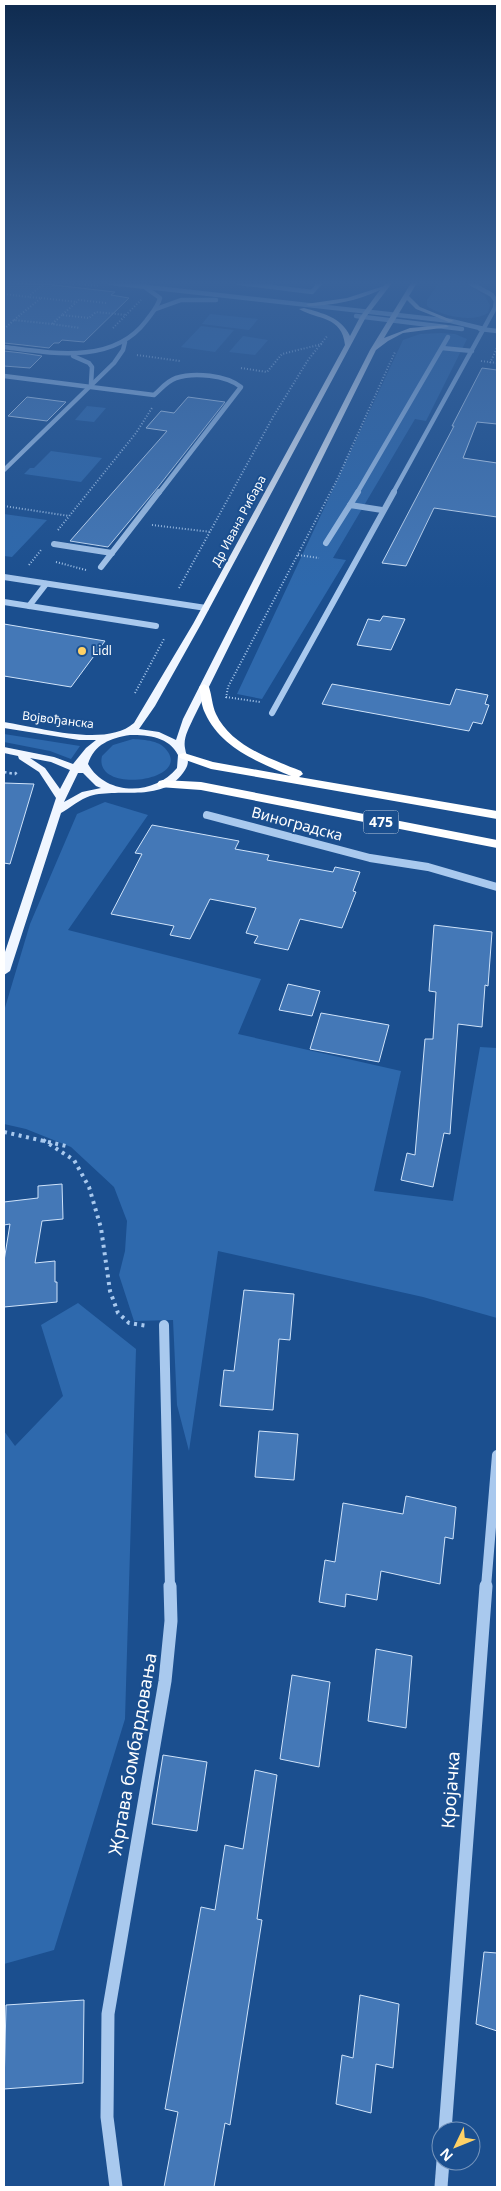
<svg xmlns="http://www.w3.org/2000/svg" width="501" height="2191" viewBox="0 0 501 2191" font-family="'Noto Sans',sans-serif">
<style>
.green{fill:#2e69ad}
.building{fill:#4478b7;stroke:#cfe3fa}
.lines{fill:none;stroke-linecap:round;stroke-linejoin:round}
.path-far2{stroke:#a9c9ee;stroke-width:2;stroke-dasharray:1 2;stroke-linecap:butt}
.path-far1{stroke:#a9c9ee;stroke-width:2.5;stroke-dasharray:2.5 3;stroke-linecap:butt}
.path{stroke:#a9c9ee;stroke-width:4;stroke-dasharray:3 4.5;stroke-linecap:butt}
.minor-far4{stroke:#a9c9ee;stroke-width:4.5}
.minor-far3{stroke:#a9c9ee;stroke-width:6}
.minor-far2{stroke:#a9c9ee;stroke-width:8}
.minor-far1{stroke:#a9c9ee;stroke-width:10}
.minor{stroke:#a9c9ee;stroke-width:13}
.major{fill:#f0f6ff;fill-rule:evenodd}
.highway{fill:#fff;fill-rule:evenodd}
.poi-dot{fill:#ffd166;stroke:#1b4f8f;stroke-width:2}
.labels{text-anchor:middle;stroke-width:4;stroke-linejoin:round;paint-order:stroke}
.far-street-label{font-size:12px;fill:#fff;stroke:#1b4f8f}
.far-poi-label{font-size:12px;fill:#fff;stroke:#1b4f8f;text-anchor:start}
.shield{fill:#1b4f8f;stroke:#bbcadd;stroke-width:1}
.shield-label{font-size:14px;font-weight:bold;fill:#fff}
.street-label{font-size:15px;fill:#fff;stroke:#1b4f8f}
.near-street-label{font-size:18px;fill:#fff;stroke:#1b4f8f}
</style>
<rect width="100%" height="100%" fill="#1b4f8f"/>
<!-- green -->
<g class="green">
<path d="M 439,283 L 467,284 L 485,296 L 490,305 L 488,313 C 472,323 445,316 430,308 L 427,306 L 427,300 Z"/>
<polygon points="210,314 258,319 249,330 202,324"/>
<polygon points="201,326 234,330 215,352 181,347"/>
<polygon points="441,333 455,334 467,339 426,421 415,419 333,558 346,560 262,699 237,694 403,340 420,334"/>
<polygon points="243,336 268,340 255,355 229,352"/>
<polygon points="87,406 106,408 94,422 75,420"/>
<polygon points="51,451 102,458 81,482 24,474 30,468 34,468"/>
<polygon points="4,514 47,520 12,557 4,556"/>
<polygon points="4,734 80,746 71,759 50,751 4,742"/>
<path d="M 133,739 C 145,740 161,740 168,752 C 188,782 93,794 102,756 L 113,745 Z"/>
<polygon points="105,802 148,815 68,930 261,979 238,1034 401,1071 374,1191 453,1201 480,1047 497,1048 497,1318 423,1297 218,1251 189,1451 177,1405 173,1320 134,1321 119,1275 125,1251 127,1221 114,1187 71,1147 26,1129 4,1124 4,1011 30,924 77,814"/>
<polygon points="78,1303 136,1349 125,1719 54,1950 4,1964 4,1431 15,1446 63,1396 41,1325"/>
</g>
<!-- building -->
<g class="building">
<polygon points="4,283 45,284 115,292 111,295 129,298 84,342 62,340 59,343 54,343 49,348 23,345 4,343"/>
<polygon points="4,351 22,353 42,356 30,368 4,366"/>
<polygon points="482,368 497,370 497,424 477,422 463,458 497,463 497,517 434,508 406,566 382,563 454,426 452,426"/>
<polygon points="27,397 66,402 47,421 8,416"/>
<polygon points="188,397 225,402 158,487 108,547 70,541 167,431 146,428 161,411 174,413"/>
<polygon points="383,616 405,619 391,650 357,645 368,619 380,621"/>
<polygon points="4,624 105,641 71,687 4,676"/>
<polygon points="332,684 450,705 456,689 488,695 485,704 489,705 482,724 473,722 469,731 322,704"/>
<polygon points="4,783 34,784 10,864 4,863"/>
<polygon points="152,825 239,841 235,849 269,855 267,860 333,872 335,867 360,872 353,891 356,892 342,928 300,919 288,950 254,943 258,936 246,933 256,908 210,899 190,939 170,935 174,926 111,914 142,854 135,853"/>
<polygon points="434,925 492,932 488,986 485,985 482,1027 458,1024 450,1134 444,1133 433,1187 401,1180 407,1153 415,1155 425,1039 433,1039 436,992 429,991"/>
<polygon points="288,984 320,991 312,1016 279,1010"/>
<polygon points="321,1013 389,1025 379,1062 310,1049"/>
<polygon points="62,1184 63,1219 42,1221 35,1263 55,1261 55,1282 57,1282 57,1302 4,1307 4,1261 10,1224 4,1225 4,1202 38,1198 38,1186"/>
<polygon points="244,1290 294,1294 290,1340 279,1339 273,1410 220,1406 224,1370 234,1371"/>
<polygon points="259,1431 298,1434 294,1480 255,1477"/>
<polygon points="406,1496 456,1507 453,1539 445,1537 440,1584 381,1571 377,1600 346,1594 345,1607 319,1602 325,1560 335,1562 343,1503 403,1514"/>
<polygon points="376,1649 412,1656 406,1728 368,1721"/>
<polygon points="292,1675 330,1682 319,1767 280,1759"/>
<polygon points="163,1755 207,1762 197,1831 152,1824"/>
<polygon points="255,1770 277,1775 257,1919 262,1920 230,2125 225,2123 214,2187 164,2187 178,2112 165,2109 201,1907 215,1910 225,1845 243,1849"/>
<polygon points="484,1952 497,1953 497,2031 476,2024"/>
<polygon points="360,1995 399,2004 393,2068 376,2064 371,2113 336,2104 342,2055 353,2058"/>
<polygon points="84,2000 83,2083 4,2089 6,2005"/>
</g>
<g class="lines">
<!-- path-far2 -->
<g class="path-far2">
<polyline points="64,283 99,286"/>
<polyline points="4,294 28,297"/>
<polyline points="41,298 77,302"/>
<polyline points="106,303 79,300 62,315 89,318 96,312 126,315"/>
<polyline points="62,315 52,324 80,328"/>
<polyline points="14,320 41,298 28,297 44,283"/>
<polyline points="113,328 141,300"/>
<polyline points="4,329 14,320 52,324"/>
<polyline points="137,355 180,361"/>
<polyline points="481,361 497,363"/>
<polyline points="490,363 497,348"/>
<polyline points="241,368 267,372 282,354 322,344"/>
<polyline points="4,506 69,516"/>
<polyline points="152,525 211,532"/>
<polyline points="58,530 136,433 152,408"/>
<polyline points="298,555 319,558"/>
<polyline points="56,562 86,570"/>
<polyline points="29,565 41,550"/>
<polyline points="179,588 273,417 308,360 328,335"/>
<polyline points="135,693 164,639"/>
<polyline points="226,697 260,702"/>
<polyline points="226,698 228,687 337,480 395,352"/>
</g>
<!-- path-far1 -->
<polyline class="path-far1" points="4,772 15,774 17,772"/>
<!-- path -->
<g class="path">
<polyline points="4,1132 66,1146"/>
<polyline points="43,1140 74,1160 89,1187 101,1228 110,1291 118,1313 129,1323 148,1326"/>
</g>
<!-- minor-far4 -->
<g class="minor-far4">
<polyline points="111,283 451,321 484,329"/>
<polyline points="239,283 312,292 320,283"/>
<polyline points="156,309 181,300 216,300"/>
<polyline points="356,316 462,329"/>
<polyline points="480,329 497,331"/>
<path d="M 4,347 C 51,353 113,365 146,321 C 151,314 158,307 160,298 L 146,288"/>
<polyline points="442,348 472,351"/>
<polyline points="73,356 89,363 92,367 91,384"/>
<path d="M 4,376 L 154,395 C 161,389 167,381 176,378 C 194,372 226,375 241,387 L 159,493"/>
<polyline points="4,470 114,363 123,350 125,342"/>
<polyline points="357,493 448,337"/>
<polyline points="393,493 495,308 496,301 492,295 470,283"/>
</g>
<!-- minor-far3 -->
<g class="minor-far3">
<polyline points="350,505 358,492"/>
<polyline points="326,543 350,505 382,510"/>
<polyline points="54,544 112,553"/>
<polyline points="101,567 159,492"/>
<polyline points="4,577 206,608"/>
<polyline points="4,602 156,626"/>
<polyline points="29,606 46,584"/>
<polyline points="272,713 394,492"/>
</g>
<!-- minor-far2 -->
<polyline class="minor-far2" points="207,815 370,858 428,867 497,887"/>
<!-- minor-far1 -->
<g class="minor-far1">
<polyline points="164,1325 170,1587"/>
<polyline points="486,1587 497,1455"/>
</g>
<!-- minor -->
<g class="minor">
<polyline points="445,2131 486,1586"/>
<polyline points="116,2187 107,2117 108,2014 165,1681 171,1621 170,1586"/>
<polyline points="441,2187 443,2161"/>
</g>
<!-- major -->
<path class="major" d="M 386,283 L 392,283 L 366,317 L 201,624 L 155,706 L 139,729 L 159,732 L 176,740 L 183,719 L 370,350 L 411,283 L 417,283 L 409,296 L 420,307 L 454,321 L 449,322 L 416,309 L 407,300 L 384,338 L 410,328 L 446,325 L 449,327 L 403,333 L 388,341 L 376,350 L 193,719 C 189,728 183,738 185,748 C 186,756 191,761 185,770 C 164,804 121,787 90,796 C 80,799 70,808 61,813 L 10,971 L 4,975 L 4,955 L 56,798 L 39,772 L 19,759 L 18,756 L 4,753 L 4,747 L 54,757 L 73,764 L 86,748 L 96,740 L 79,740 L 4,728 L 4,722 C 38,727 106,748 134,723 L 193,624 L 345,345 C 342,316 318,320 299,309 L 304,308 C 322,313 341,317 350,336 L 360,317 L 380,290 C 357,301 334,305 309,306 L 306,304 L 347,298 L 384,286 ZM 130,735 C 149,735 169,737 178,755 L 177,768 C 154,796 106,796 88,764 C 94,744 111,738 130,735 ZM 30,758 L 51,762 L 70,770 L 60,789 L 45,768 ZM 78,773 L 83,773 L 96,786 L 101,788 L 82,792 L 64,802 Z"/>
<!-- highway -->
<g class="highway">
<path d="M 204,684 L 209,687 C 212,696 212,705 216,714 C 231,746 271,759 301,771 L 303,774 L 299,777 L 497,811 L 497,819 L 211,769 L 180,758 L 178,756 L 180,754 L 184,753 L 213,762 L 291,776 C 258,762 221,748 205,713 C 201,705 201,696 199,687 Z"/>
<polygon points="163,780 201,782 497,840 497,848 201,790 159,787 157,784 159,781"/>
</g>
</g>
<!-- sky -->
<linearGradient id="sky" x2="0" y2="1"><stop stop-color="#0f2b4f"/><stop offset="0.48" stop-color="#39639b"/><stop offset="1" stop-color="#39639b" stop-opacity="0"/></linearGradient>
<rect width="501" height="589" fill="url(#sky)"/>
<!-- markers -->
<circle class="poi-dot" cx="82" cy="651" r="5"/>
<g class="labels">
<!-- far-street labels -->
<g class="far-street-label">
<text transform="translate(239 521) rotate(-62)" y="4">Др Ивана Рибара</text>
<text transform="translate(58 720) rotate(7)" y="4">Војвођанска</text>
</g>
<!-- far-poi labels -->
<g class="far-poi-label">
<text x="92" y="655">Lidl</text>
</g>
<!-- shield labels -->
<rect class="shield" x="363.5" y="810.5" width="35" height="23" rx="4"/>
<g class="shield-label">
<text x="381" y="827">475</text>
</g>
<!-- street labels -->
<g class="street-label">
<text transform="translate(297 824) rotate(15)" y="5">Виноградска</text>
</g>
<!-- near-street labels -->
<g class="near-street-label">
<text transform="translate(133 1754) rotate(-80)" y="6">Жртава бомбардовања</text>
<text transform="translate(451 1790) rotate(-86)" y="6">Кројачка</text>
</g>
</g>
<!-- border -->
<rect width="501" height="2191" fill="none" stroke="#ffffff" stroke-width="10"/>
<!-- north arrow -->
<g transform="translate(456 2146) rotate(227)"><circle r="24" fill="#1b4f8f" stroke="#7695bc"/>
<path d="M0-4L9 19L0 12L-9 19Z" fill="#ffd166"/>
<text y="-8" font-size="14" font-weight="bold" text-anchor="middle" fill="#ffffff">N</text>
</g>
</svg>
